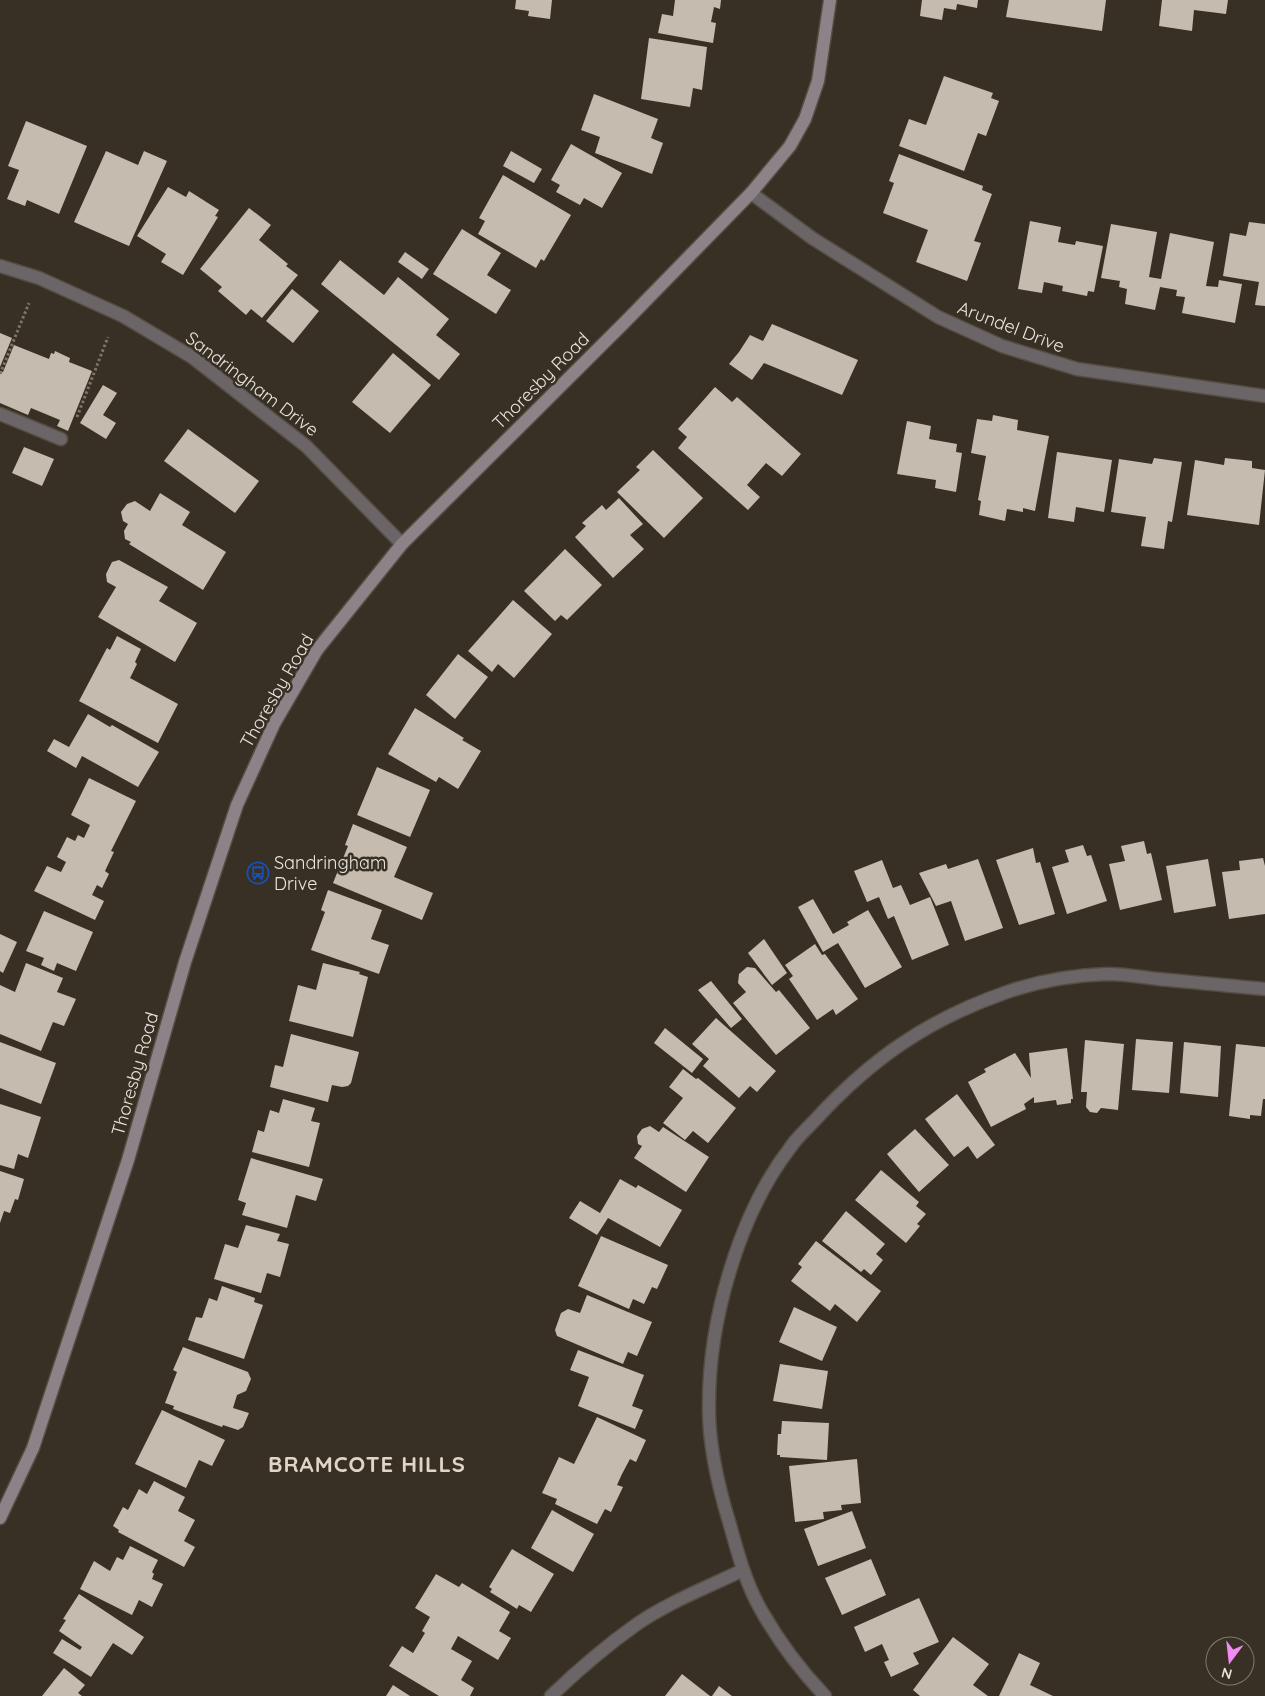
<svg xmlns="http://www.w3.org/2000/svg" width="1265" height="1696" viewBox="0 0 1265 1696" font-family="Quicksand,sans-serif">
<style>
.building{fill:#c5bcaf}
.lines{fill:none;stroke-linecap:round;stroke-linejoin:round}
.lane-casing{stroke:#544d42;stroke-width:15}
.street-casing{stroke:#544d42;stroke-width:15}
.secondary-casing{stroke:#544d42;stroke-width:15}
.path{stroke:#7c756c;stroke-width:3;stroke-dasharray:2.5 2.5;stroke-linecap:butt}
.lane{stroke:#6c6568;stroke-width:12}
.street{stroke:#6c6568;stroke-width:12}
.secondary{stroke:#8d8287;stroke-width:12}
.labels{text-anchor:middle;stroke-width:5;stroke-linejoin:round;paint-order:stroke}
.street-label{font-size:18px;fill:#e9e5dd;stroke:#383025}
.poi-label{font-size:18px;fill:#e9e5dd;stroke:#383025;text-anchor:start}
.district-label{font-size:22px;font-weight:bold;letter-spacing:1px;fill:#dfd6c8;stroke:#383025}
</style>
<rect width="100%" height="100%" fill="#383025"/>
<!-- building -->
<g class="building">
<polygon points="516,0 552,0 550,19 528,16 529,11 515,9"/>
<polygon points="675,0 721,0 720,9 714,7 711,22 716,23 713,43 658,33 662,14 673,16"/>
<polygon points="922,0 978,0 977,8 957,4 956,10 944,8 942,20 920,16"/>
<polygon points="1009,0 1106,0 1102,31 1006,17"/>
<polygon points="1162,0 1228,0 1226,14 1194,10 1192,31 1159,26"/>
<polygon points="649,38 707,47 702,90 693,88 690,107 641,99"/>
<polygon points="944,76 993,93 991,98 999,101 986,136 978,133 964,171 899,146 909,119 926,125"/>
<polygon points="594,94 658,119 651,138 663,143 652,174 595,153 600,137 581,130"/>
<polygon points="26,121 87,146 59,214 27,200 25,206 7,199 19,170 8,166"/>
<polygon points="571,144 622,173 602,208 584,198 580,205 556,192 560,185 551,180"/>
<polygon points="106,151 138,165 144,151 167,161 129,246 74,222"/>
<polygon points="511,151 542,169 534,183 503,166"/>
<polygon points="899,154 983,186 982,190 992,194 974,241 981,243 967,281 916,262 928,230 883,213 894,183 889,181"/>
<polygon points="503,175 571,215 544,261 541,259 536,268 478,234 485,221 479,218"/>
<polygon points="168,187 186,197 189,191 219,210 215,216 218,217 183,275 161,262 166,254 137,236"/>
<polygon points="249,208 271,225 259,240 288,264 286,266 298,275 262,318 251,309 246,315 218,291 222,287 200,269"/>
<polygon points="1030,221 1061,227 1058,242 1075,245 1076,241 1103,246 1094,292 1088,291 1087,296 1062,291 1063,286 1044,282 1042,293 1018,289"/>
<polygon points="1249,222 1265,224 1265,306 1255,305 1259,282 1223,276 1230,233 1246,236"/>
<polygon points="1111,224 1157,232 1149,277 1161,279 1170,233 1214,242 1206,286 1218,287 1219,280 1242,284 1235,323 1182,313 1185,297 1176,296 1177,290 1160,287 1155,310 1125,304 1127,289 1119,287 1120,281 1101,278"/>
<polygon points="462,229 501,253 487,275 511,290 496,314 433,274"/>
<polygon points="405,252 429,269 422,279 398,262"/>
<polygon points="340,260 384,295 398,277 449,319 436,335 460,354 439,380 321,284"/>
<polygon points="292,289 319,311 293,343 266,321"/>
<polygon points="772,324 858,360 842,395 764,363 752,380 729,364 739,352 750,335 763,341"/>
<polygon points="0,333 12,338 0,367"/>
<polygon points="14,345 49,359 51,353 54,354 55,351 70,358 69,362 92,371 68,431 57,426 60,420 31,408 28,415 0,403 0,371 3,372"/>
<polygon points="393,353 431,385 390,433 352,402"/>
<polygon points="103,385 117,393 103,415 116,423 106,439 80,423"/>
<polygon points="715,387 732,402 737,397 801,454 782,476 766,463 747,485 760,497 748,510 678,448 687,437 678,429"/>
<polygon points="993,415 1018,420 1017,430 1049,436 1035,511 1023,508 1023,512 1007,509 1005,521 979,515 981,501 978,500 986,456 971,453 977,419 992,421"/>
<polygon points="907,421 931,426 929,439 957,444 956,452 962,453 956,492 935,488 936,480 897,474"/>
<polygon points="188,429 259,481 235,513 164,461"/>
<polygon points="24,447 54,459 42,486 12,473"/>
<polygon points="653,450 703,498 664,538 617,492 640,470 636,467"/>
<polygon points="1057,452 1112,460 1104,512 1076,507 1074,522 1048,518"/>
<polygon points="1154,458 1182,462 1172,522 1168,521 1164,549 1141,546 1146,517 1111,512 1119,459 1152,464"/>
<polygon points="1225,458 1252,461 1252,468 1265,470 1259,525 1187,515 1195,460 1224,465"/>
<polygon points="160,493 190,512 182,525 226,552 203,590 129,544 131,542 125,539 124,531 128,524 123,521 121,512 127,504 135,501 150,511"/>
<polygon points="619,498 643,524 630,535 644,549 613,578 575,537 586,526 582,523 602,505 606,510"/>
<polygon points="565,549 602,585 567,620 561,615 555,621 524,591"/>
<polygon points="119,560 168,587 159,601 197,623 175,662 98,617 116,587 107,582 106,574 112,562"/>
<polygon points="513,600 552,634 514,678 498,664 492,672 468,651"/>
<polygon points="117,636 141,649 135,662 137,664 130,678 178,704 158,743 79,701 107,648 110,650"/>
<polygon points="458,654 488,677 455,719 426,695"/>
<polygon points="415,708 464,738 462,740 481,751 458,789 439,777 436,782 388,754"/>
<polygon points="88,714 110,727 112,725 159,752 138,787 82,756 76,768 47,751 54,739 69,747"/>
<polygon points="377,767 430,790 410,837 357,815"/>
<polygon points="89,778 136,801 111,851 114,852 105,871 109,874 102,888 97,885 92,895 104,901 95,920 34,891 47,866 61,872 66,862 57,857 67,837 75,841 78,835 84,838 90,825 71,815"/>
<polygon points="353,824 407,847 394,877 433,893 422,920 333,883 348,846 345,845"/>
<polygon points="1144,841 1147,854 1151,853 1162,900 1120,910 1109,864 1125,861 1121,846"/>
<polygon points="1083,845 1087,856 1091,855 1107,901 1067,914 1052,867 1069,862 1065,850"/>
<polygon points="1033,848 1036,863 1040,862 1055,914 1019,925 996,860"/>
<polygon points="1263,858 1265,866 1265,914 1229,919 1222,872 1240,870 1239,861"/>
<polygon points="978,859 1003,928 965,941 951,901 936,906 919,873 946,864 948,869"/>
<polygon points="1208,859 1216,906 1174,913 1166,866"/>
<polygon points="882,860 893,888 901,885 910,905 930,897 949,945 912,960 894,916 888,919 879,897 867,902 854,871"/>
<polygon points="328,890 382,910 371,939 389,945 379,974 311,950 325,912 321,910"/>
<polygon points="813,899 833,934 849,925 847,922 868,910 902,967 865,988 838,943 823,952 798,907"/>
<polygon points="44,911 93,932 76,971 57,963 54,971 41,965 44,958 26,951"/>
<polygon points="0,934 17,942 3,973 0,971"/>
<polygon points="764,939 787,973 772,985 748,953"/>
<polygon points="815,944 822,955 825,954 858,999 836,1015 833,1009 817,1020 789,979 793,976 785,965"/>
<polygon points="26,963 63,978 57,992 76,999 64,1026 53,1022 41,1051 0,1034 0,985 15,992"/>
<polygon points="323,963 360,972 359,974 368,977 353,1037 289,1021 298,985 316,990"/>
<polygon points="747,967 755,968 776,992 779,990 810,1028 776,1055 733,1003 746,992 738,983 739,974"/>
<polygon points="711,981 742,1019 731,1028 698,990"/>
<polygon points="716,1018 776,1071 757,1092 750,1086 739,1098 703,1066 709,1059 692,1044"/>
<polygon points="665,1028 703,1059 692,1073 654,1043"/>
<polygon points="291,1034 359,1052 351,1083 348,1086 342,1087 332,1085 328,1102 270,1087 275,1065 283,1067"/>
<polygon points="1136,1039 1173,1042 1169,1093 1132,1090"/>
<polygon points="1085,1040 1124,1044 1118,1110 1101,1108 1097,1113 1090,1112 1086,1107 1087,1092 1081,1092"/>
<polygon points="0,1042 56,1063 41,1104 0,1088"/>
<polygon points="1184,1042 1221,1046 1218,1097 1180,1093"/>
<polygon points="1236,1044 1265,1047 1265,1099 1263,1099 1261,1116 1250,1115 1250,1119 1229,1116"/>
<polygon points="1067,1048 1073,1099 1071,1099 1071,1103 1057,1105 1056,1100 1034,1103 1034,1097 1024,1104 1026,1109 991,1127 968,1082 986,1072 984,1069 1015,1053 1031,1078 1029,1053"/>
<polygon points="683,1069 696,1079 698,1078 736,1108 708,1143 693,1131 685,1140 663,1123 683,1098 669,1087"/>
<polygon points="957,1094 995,1145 977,1159 968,1146 954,1157 925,1119"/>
<polygon points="283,1099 315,1108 311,1121 320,1123 309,1167 252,1152 258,1130 264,1132 270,1110 279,1113"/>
<polygon points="0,1104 41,1117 28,1158 18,1154 14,1169 0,1165"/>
<polygon points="650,1126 659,1132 663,1127 709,1157 686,1192 634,1158 642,1146 638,1144 637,1136 642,1129"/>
<polygon points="915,1129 949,1165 919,1192 887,1154"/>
<polygon points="251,1158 323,1179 316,1201 296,1195 287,1228 242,1215 246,1203 238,1200"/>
<polygon points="881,1170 919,1202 916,1206 926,1214 917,1224 920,1226 906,1243 855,1200"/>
<polygon points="0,1171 24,1179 18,1200 15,1199 10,1213 4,1211 0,1223"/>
<polygon points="620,1179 636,1188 638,1185 682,1210 660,1247 608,1218 597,1235 569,1218 580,1201 600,1213"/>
<polygon points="846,1211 885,1244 876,1254 883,1260 871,1275 864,1269 861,1272 822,1241"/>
<polygon points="246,1225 280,1234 277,1241 289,1244 280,1277 267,1273 261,1293 214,1279 225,1244 238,1248"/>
<polygon points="601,1236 668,1265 657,1289 652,1287 644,1304 633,1299 629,1309 578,1286"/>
<polygon points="816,1241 881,1291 857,1322 835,1304 830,1311 791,1281 802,1267 798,1264"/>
<polygon points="222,1286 255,1298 254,1302 263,1305 244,1359 188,1340 196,1317 202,1318 209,1298 217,1301"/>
<polygon points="587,1295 652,1322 637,1356 628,1352 623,1364 557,1336 555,1330 561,1313 568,1309 580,1313"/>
<polygon points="794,1307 837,1327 822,1361 779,1342"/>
<polygon points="183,1347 248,1372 251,1379 246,1391 237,1395 233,1408 249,1413 243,1427 238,1430 223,1425 222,1427 173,1409 174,1406 165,1403 177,1372 173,1370"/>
<polygon points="578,1350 644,1375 632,1406 643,1410 635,1429 578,1406 589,1377 570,1370"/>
<polygon points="780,1364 828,1371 822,1409 773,1401"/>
<polygon points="162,1410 225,1440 212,1466 199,1460 186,1488 135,1464"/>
<polygon points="597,1417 646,1440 636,1462 630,1459 622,1474 617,1485 623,1487 611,1512 605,1509 597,1524 555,1504 557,1499 542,1493 559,1457 574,1464"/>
<polygon points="782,1421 829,1423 827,1460 780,1457 780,1455 777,1455 778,1434 781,1434"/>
<polygon points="857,1459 861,1503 841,1505 842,1510 823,1512 824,1519 795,1522 789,1466"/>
<polygon points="154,1481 185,1497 178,1511 195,1520 184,1541 195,1547 184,1567 118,1532 119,1530 113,1526 123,1507 128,1510 139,1489 147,1494"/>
<polygon points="552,1510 594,1534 573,1572 531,1548"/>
<polygon points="852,1511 866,1548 818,1566 804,1529"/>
<polygon points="130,1546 158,1560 152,1572 154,1574 152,1579 163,1584 152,1607 139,1600 132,1615 80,1589 94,1561 110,1571 117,1557 123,1560"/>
<polygon points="512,1549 554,1574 531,1612 519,1605 517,1609 490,1592 492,1589 489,1587"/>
<polygon points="871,1559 886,1595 842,1615 825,1578"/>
<polygon points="436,1574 459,1587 462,1583 510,1612 499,1631 511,1638 498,1660 458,1636 451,1649 472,1661 461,1680 474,1688 470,1696 439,1696 389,1666 402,1646 413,1653 425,1633 422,1631 430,1617 415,1608"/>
<polygon points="79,1594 144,1637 132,1655 113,1643 91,1677 53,1653 62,1639 80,1650 82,1647 59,1631 66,1620 63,1619"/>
<polygon points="919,1598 939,1642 913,1653 919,1664 891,1677 884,1662 889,1660 882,1644 865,1652 854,1627"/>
<polygon points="953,1637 989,1664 973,1685 988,1696 920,1696 913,1690"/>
<polygon points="1019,1653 1040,1663 1030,1685 1053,1696 999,1696"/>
<polygon points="64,1668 85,1685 78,1693 82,1696 42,1696"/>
<polygon points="682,1674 710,1696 665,1696"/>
<polygon points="393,1685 410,1696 386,1696"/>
<polygon points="719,1686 732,1696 712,1696"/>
</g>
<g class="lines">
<!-- lane casing -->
<g class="lane-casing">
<polyline id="lane" points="0,414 61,439"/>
</g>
<!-- street casing -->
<g class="street-casing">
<g id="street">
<polyline points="751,193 812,238 938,317 1002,346 1077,369 1265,396"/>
<polyline points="0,266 39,278 123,316 192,357 306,446 402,544"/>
<path d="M 551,1696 C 578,1670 606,1646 637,1624 C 669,1602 708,1587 743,1570"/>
<path d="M 825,1696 C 801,1671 778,1640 761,1610 C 746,1584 738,1554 730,1525 C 718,1486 708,1444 709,1403 C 709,1320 739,1214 790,1148 C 797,1137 808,1128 816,1119 C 872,1058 929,1019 1007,992 C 1039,981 1074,975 1107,974 C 1124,974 1141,977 1158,979 C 1194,982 1229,986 1265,989"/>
</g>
</g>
<!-- secondary casing -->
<g class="secondary-casing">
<polyline id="secondary" points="0,1518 33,1448 128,1160 185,962 237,805 274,724 317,650 402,544 625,322 751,193 790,146 805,119 818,81 830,0"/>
</g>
<!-- path -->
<g class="path">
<polyline points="0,374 29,303"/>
<polyline points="77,417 108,337"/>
</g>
<!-- lane -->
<use href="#lane" class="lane"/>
<!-- street -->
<use href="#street" class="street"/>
<!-- secondary -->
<use href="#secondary" class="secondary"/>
</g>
<!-- icons -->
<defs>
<g id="bus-ring" transform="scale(1.125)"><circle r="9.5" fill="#383025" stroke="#1a4fb4" stroke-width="1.5"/><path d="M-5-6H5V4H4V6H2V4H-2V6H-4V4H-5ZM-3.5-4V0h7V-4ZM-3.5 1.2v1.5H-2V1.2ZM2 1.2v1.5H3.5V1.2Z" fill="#1a4fb4"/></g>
</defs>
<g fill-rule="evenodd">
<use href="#bus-ring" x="258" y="873"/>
</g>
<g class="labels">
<!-- street labels -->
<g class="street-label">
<text transform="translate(1011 327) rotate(21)" y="6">Arundel Drive</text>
<text transform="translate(541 381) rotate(-45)" y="6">Thoresby Road</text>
<text transform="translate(252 384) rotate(37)" y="6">Sandringham Drive</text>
<text transform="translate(277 691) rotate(-60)" y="6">Thoresby Road</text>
<text transform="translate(135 1074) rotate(-74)" y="6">Thoresby Road</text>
</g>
<!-- poi labels -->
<g class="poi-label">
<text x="274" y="869">Sandringham<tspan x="274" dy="21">Drive</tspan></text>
</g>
<!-- district labels -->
<g class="district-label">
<text x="367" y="1472">BRAMCOTE HILLS</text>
</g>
</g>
<!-- north arrow -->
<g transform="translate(1230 1661) rotate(195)"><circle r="24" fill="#383025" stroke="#7f786f"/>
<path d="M0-4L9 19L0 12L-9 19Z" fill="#f28af3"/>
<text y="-8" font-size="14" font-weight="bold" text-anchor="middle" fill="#e9e5dd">N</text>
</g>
</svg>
